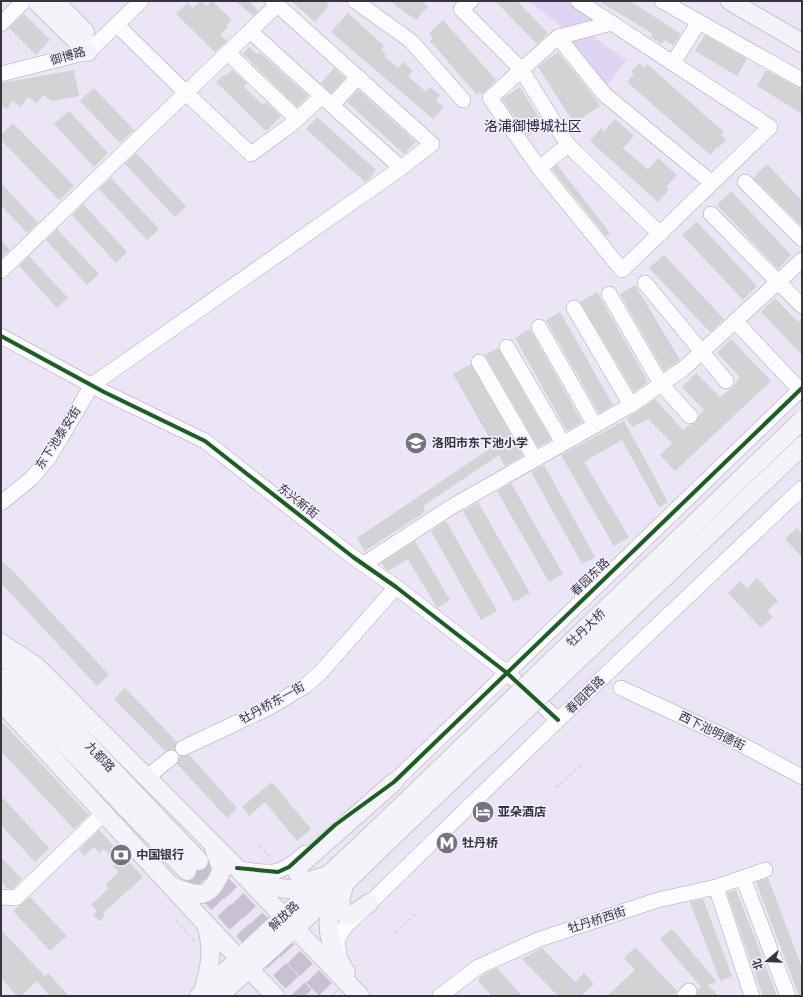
<svg xmlns="http://www.w3.org/2000/svg" width="803" height="997" viewBox="0 0 803 997" font-family="Commissioner,'Noto Sans SC',sans-serif">
<style>
.green{fill:#e0d4f5}
.building{fill:#d3d2d4}
.lines{fill:none;stroke-linecap:round;stroke-linejoin:round}
.major-tunnel{stroke:#c7c1d2;stroke-width:18;stroke-dasharray:18 9;stroke-linecap:butt}
.minor-casing{stroke:#aca7b5;stroke-width:16}
.major-casing{stroke:#c8c5ce;stroke-width:20}
.path{stroke:#d8d7dc;stroke-width:2;stroke-dasharray:4 2;stroke-linecap:butt}
.minor{stroke:#fcfbfe;stroke-width:15}
.major{stroke:#f4f3f9;stroke-width:18}
.major-bridge-casing{stroke:#c8c5ce;stroke-width:20;stroke-linecap:butt}
.major-bridge{stroke:#f4f3f9;stroke-width:18}
.cycleway-casing{stroke:#f2eefb;stroke-width:6}
.cycleway{stroke:#1b5e20;stroke-width:4}
.labels{text-anchor:middle;stroke-width:3.5;stroke-linejoin:round;paint-order:stroke}
.street-label{font-size:12px;fill:#383340;stroke:#f2eefb}
.poi-label{font-size:12px;font-weight:bold;fill:#383340;stroke:#f2eefb;text-anchor:start}
.quarter-label{font-size:14px;fill:#2f263f;stroke:#f2eefb}
</style>
<rect width="100%" height="100%" fill="#ebe5f6"/>
<!-- green -->
<g class="green">
<polygon points="530,1 568,1 596,20 563,28"/>
<polygon points="589,33 626,61 606,87 570,38"/>
</g>
<!-- building -->
<g class="building">
<polygon points="200,1 207,6 212,1 232,20 226,25 228,27 220,35 227,41 215,52 176,14 187,3 193,8"/>
<polygon points="236,1 249,1 258,11 253,16"/>
<polygon points="291,1 325,1 329,5 315,22"/>
<polygon points="390,1 421,1 428,6 416,20"/>
<polygon points="495,1 517,1 548,33 537,44"/>
<polygon points="599,1 630,1 681,34 673,45 664,40 662,44 651,37 653,34"/>
<polygon points="348,13 384,46 381,49 386,54 384,56 398,68 403,62 413,71 408,76 426,92 430,87 440,95 435,100 444,107 433,119 331,32"/>
<polygon points="24,14 50,40 36,55 9,28"/>
<polygon points="443,20 496,80 482,94 480,92 477,95 430,41 433,38 429,33"/>
<polygon points="705,35 747,59 737,76 695,51"/>
<polygon points="249,47 257,54 259,52 308,96 297,107 243,54"/>
<polygon points="558,52 589,90 600,106 574,123 538,67"/>
<polygon points="639,63 644,68 647,64 724,132 721,135 726,140 718,148 717,147 710,155 627,82 634,74 631,72"/>
<polygon points="334,68 345,78 331,93 321,83"/>
<polygon points="74,70 79,96 52,101 43,95 37,103 28,97 21,107 12,101 7,109 1,105 1,83"/>
<polygon points="232,70 247,83 244,87 263,105 266,102 281,116 266,131 216,82 225,74 226,76"/>
<polygon points="766,70 802,90 802,114 757,86"/>
<polygon points="520,87 544,126 528,136 502,99"/>
<polygon points="94,88 134,130 120,143 80,101"/>
<polygon points="358,90 416,142 404,154 347,102"/>
<polygon points="69,111 108,153 94,167 54,124"/>
<polygon points="317,117 376,170 367,181 365,182 306,129"/>
<polygon points="615,119 634,136 623,148 648,170 658,158 677,175 666,187 669,190 658,202 590,141 601,128 604,131"/>
<polygon points="13,123 74,186 59,200 1,140 1,135"/>
<polygon points="136,153 186,206 175,217 125,164"/>
<polygon points="767,164 802,201 802,226 753,178"/>
<polygon points="557,165 610,233 606,236 552,169"/>
<polygon points="111,178 159,229 147,240 99,189"/>
<polygon points="1,183 38,223 27,233 1,205"/>
<polygon points="731,191 791,255 778,269 717,205"/>
<polygon points="83,204 127,252 116,263 72,215"/>
<polygon points="697,222 757,286 743,300 682,235"/>
<polygon points="57,229 99,274 87,285 46,240"/>
<polygon points="1,240 10,250 1,258"/>
<polygon points="664,255 724,319 710,332 649,268"/>
<polygon points="29,256 68,298 57,308 19,266"/>
<polygon points="635,285 680,360 664,371 620,294"/>
<polygon points="597,292 648,382 634,392 580,302"/>
<polygon points="775,298 798,322 802,318 802,355 761,312"/>
<polygon points="560,312 613,405 599,413 546,320"/>
<polygon points="530,329 582,422 567,431 515,338"/>
<polygon points="731,339 771,381 675,471 660,455 672,443 648,419 633,427 626,419 655,399 683,430 689,425 696,423 699,415 704,410 682,387 696,373 720,397 732,388 740,377 717,353"/>
<polygon points="498,348 551,440 538,447 485,355"/>
<polygon points="471,364 523,456 505,466 499,455 423,506 425,512 365,551 357,538 494,446 453,374"/>
<polygon points="624,421 668,502 659,507 622,440 584,462 629,537 614,546 561,455"/>
<polygon points="544,465 595,557 582,564 531,472"/>
<polygon points="511,483 563,574 549,582 497,491"/>
<polygon points="478,502 530,593 514,602 463,511"/>
<polygon points="446,521 497,611 481,620 431,531"/>
<polygon points="797,528 802,533 802,557 785,539"/>
<polygon points="415,541 450,600 437,608 408,559 388,571 381,563"/>
<polygon points="1,561 12,570 109,675 97,686 1,583"/>
<polygon points="757,578 778,601 767,611 773,617 761,628 728,593 740,581 747,588"/>
<polygon points="125,688 177,742 174,750 165,751 114,699"/>
<polygon points="1,721 89,815 74,829 1,751"/>
<polygon points="189,755 237,808 227,818 177,764 180,756"/>
<polygon points="272,782 311,829 297,841 265,802 249,816 242,807"/>
<polygon points="1,796 49,848 35,862 1,825"/>
<polygon points="99,830 143,877 103,913 105,916 99,921 93,915 97,911 91,905 109,888 105,885 119,872 113,866 117,863 104,849 99,853 94,847 84,856 79,850"/>
<polygon points="1,857 22,879 12,889 7,888 1,882"/>
<polygon points="768,878 802,968 802,996 799,996 756,882"/>
<polygon points="736,890 758,946 777,996 763,996 727,893"/>
<polygon points="30,897 67,936 50,951 13,911"/>
<polygon points="703,899 732,976 720,981 690,902"/>
<polygon points="672,929 717,982 708,985 718,996 696,996 698,990 701,987 660,939"/>
<polygon points="1,930 45,976 48,973 69,996 50,996 37,981 21,996 17,996 1,978"/>
<polygon points="635,947 677,991 673,996 607,996 635,970 624,958"/>
<polygon points="542,948 575,982 584,973 594,984 581,996 558,996 522,959"/>
<polygon points="497,968 522,996 492,996 478,981 480,979 479,978 483,975"/>
</g>
<g class="lines">
<!-- major-tunnel -->
<g class="major-tunnel">
<polyline points="199,861 332,996"/>
<polyline points="187,871 305,996"/>
</g>
<!-- minor casing -->
<g class="minor-casing">
<g id="minor">
<polyline points="355,1 411,41 463,100"/>
<polyline points="471,1 461,9 521,69 568,145 660,234"/>
<polyline points="578,1 770,127 622,270 539,168 490,98 558,37 612,23"/>
<polyline points="662,1 802,80"/>
<polyline points="1,24 24,1"/>
<polyline points="117,25 186,93 251,154 292,124 322,96"/>
<polyline points="250,31 401,168"/>
<polyline points="558,37 604,94 712,183"/>
<polyline points="228,53 297,119"/>
<polyline points="673,63 699,22"/>
<polyline points="1,74 88,52 141,1"/>
<polyline points="332,105 358,77"/>
<polyline points="539,168 568,145"/>
<polyline points="745,182 802,239"/>
<polyline points="711,214 802,306"/>
<polyline points="1,271 277,5"/>
<polyline points="645,283 726,381"/>
<polyline points="609,294 661,384 690,416"/>
<polyline points="574,308 631,405"/>
<polyline points="735,321 800,390"/>
<polyline points="539,327 595,425"/>
<polyline points="1,336 104,392 205,441 353,557 396,587 507,673 558,720"/>
<polyline points="507,347 563,443"/>
<polyline points="479,362 535,459"/>
<polyline points="1,503 32,478 50,456 92,385 401,168 432,144 273,1"/>
<polyline points="364,564 451,507 631,405 683,369 802,260"/>
<polyline points="621,688 733,740 802,777"/>
<polyline points="183,748 268,708 305,686 321,672 396,587"/>
<polyline points="146,778 171,758"/>
<polyline points="384,789 394,782 802,388"/>
<path d="M 240,869 C 273,874 279,876 305,853"/>
<polyline points="743,878 788,996"/>
<polyline points="716,887 752,996"/>
<polyline points="1,897 16,898 105,812"/>
<polyline points="339,956 337,940 344,928 558,720 802,488"/>
<polyline points="440,996 478,967 540,939 658,900 716,887 765,870"/>
<polyline points="684,996 689,991"/>
</g>
</g>
<!-- major casing -->
<g class="major-casing">
<g id="major">
<polyline points="36,1 88,52"/>
<polyline points="55,1 85,32"/>
<polyline points="730,1 802,43"/>
<polyline points="1,643 36,666 237,868 360,996"/>
<polyline points="1,653 199,861"/>
<polyline points="1,678 187,871"/>
<polyline points="1,702 206,924 275,996"/>
<path d="M 248,875 C 271,888 293,895 316,882"/>
<polyline points="328,875 309,881 303,880 297,872 300,865 394,782"/>
<path d="M 173,887 C 201,898 209,899 222,870 L 214,848"/>
<path d="M 341,890 C 338,896 334,901 332,907 C 323,928 333,954 346,972"/>
<path d="M 343,890 C 340,900 338,909 347,916 L 352,915 L 369,903"/>
<path d="M 203,991 C 210,968 214,949 206,925"/>
<polyline points="199,996 370,836"/>
<polyline points="219,996 347,881 382,847"/>
</g>
</g>
<!-- path -->
<g class="path">
<polyline points="556,788 582,764"/>
<polyline points="259,845 272,859"/>
<polyline points="176,920 195,942"/>
<polyline points="395,933 419,911"/>
</g>
<!-- minor -->
<use href="#minor" class="minor"/>
<!-- major -->
<use href="#major" class="major"/>
<!-- major-bridge casing -->
<g class="major-bridge-casing">
<g id="major-bridge">
<polyline points="370,836 802,420"/>
<polyline points="382,847 802,446"/>
</g>
</g>
<!-- major-bridge -->
<use href="#major-bridge" class="major-bridge"/>
<!-- cycleway casing -->
<g class="cycleway-casing">
<g id="cycleway">
<polyline points="1,336 104,392 205,441 353,557 396,587 507,673 558,720"/>
<polyline points="237,868 278,872 289,867 335,825 394,782 802,388"/>
</g>
</g>
<!-- cycleway -->
<use href="#cycleway" class="cycleway"/>
</g>
<!-- icons -->
<defs>
<g id="school-disc" transform="scale(1.15)"><circle r="9.5" fill="#777180" stroke="#f2eefb"/><path d="M0-5L7-2L0 1L-7-2ZM-4 1L0 2.5L4 1V4Q0 6-4 4Z" fill="#fff"/></g>
<g id="hotel-disc" transform="scale(1.15)"><circle r="9.5" fill="#777180" stroke="#f2eefb"/><path d="M-6-4.5h1.5V1H6V5H4.5V3h-9V5H-6ZM-4 0a1.8 1.8 0 1 1 3.6 0ZM.5 0V-2.5h3Q6-2.5 6 0Z" fill="#fff"/></g>
<g id="metro-disc" transform="scale(1.15)"><circle r="9.5" fill="#777180" stroke="#f2eefb"/><path d="M-5.5 5V-5H-3L0 0L3-5H5.5V5H3V-.5L0 4L-3-.5V5Z" fill="#fff"/></g>
<g id="bank-disc" transform="scale(1.15)"><circle r="9.5" fill="#777180" stroke="#f2eefb"/><path d="M-6-4H6V4H-6ZM0-2.3a2.3 2.3 0 1 0 0 4.6a2.3 2.3 0 1 0 0-4.6Z" fill="#fff"/></g>
</defs>
<g fill-rule="evenodd">
<use href="#school-disc" x="416" y="443"/>
<use href="#hotel-disc" x="483" y="812"/>
<use href="#metro-disc" x="447" y="843"/>
<use href="#bank-disc" x="121" y="855"/>
</g>
<g class="labels">
<!-- street labels -->
<g class="street-label">
<text transform="translate(68 56) rotate(-16)" y="4">御博路</text>
<text transform="translate(58 438) rotate(-57)" y="4">东下池泰安街</text>
<text transform="translate(298 501) rotate(38)" y="4">东兴新街</text>
<text transform="translate(590 577) rotate(-44)" y="4">春园东路</text>
<text transform="translate(586 628) rotate(-44)" y="4">牡丹大桥</text>
<text transform="translate(585 695) rotate(-44)" y="4">春园西路</text>
<text transform="translate(272 703) rotate(-29)" y="4">牡丹桥东一街</text>
<text transform="translate(712 731) rotate(26)" y="4">西下池明德街</text>
<text transform="translate(100 757) rotate(47)" y="4">九都路</text>
<text transform="translate(284 916) rotate(-43)" y="4">解放路</text>
<text transform="translate(597 920) rotate(-18)" y="4">牡丹桥西街</text>
</g>
<!-- poi labels -->
<g class="poi-label">
<text x="432" y="447">洛阳市东下池小学</text>
<text x="498" y="816">亚朵酒店</text>
<text x="462" y="847">牡丹桥</text>
<text x="136" y="859">中国银行</text>
</g>
<!-- quarter labels -->
<g class="quarter-label">
<text x="533" y="131">洛浦御博城社区</text>
</g>
</g>
<!-- border -->
<rect width="803" height="997" fill="none" stroke="#383340" stroke-width="4"/>
<!-- north arrow -->
<g transform="translate(767 961) rotate(251)" stroke="#f2eefb" stroke-width="3" paint-order="stroke">
<path d="M0-3L7 15L0 10L-7 15Z" fill="#383340"/>
<text y="-6" font-size="11" font-weight="bold" text-anchor="middle" fill="#383340">北</text>
</g>
</svg>
